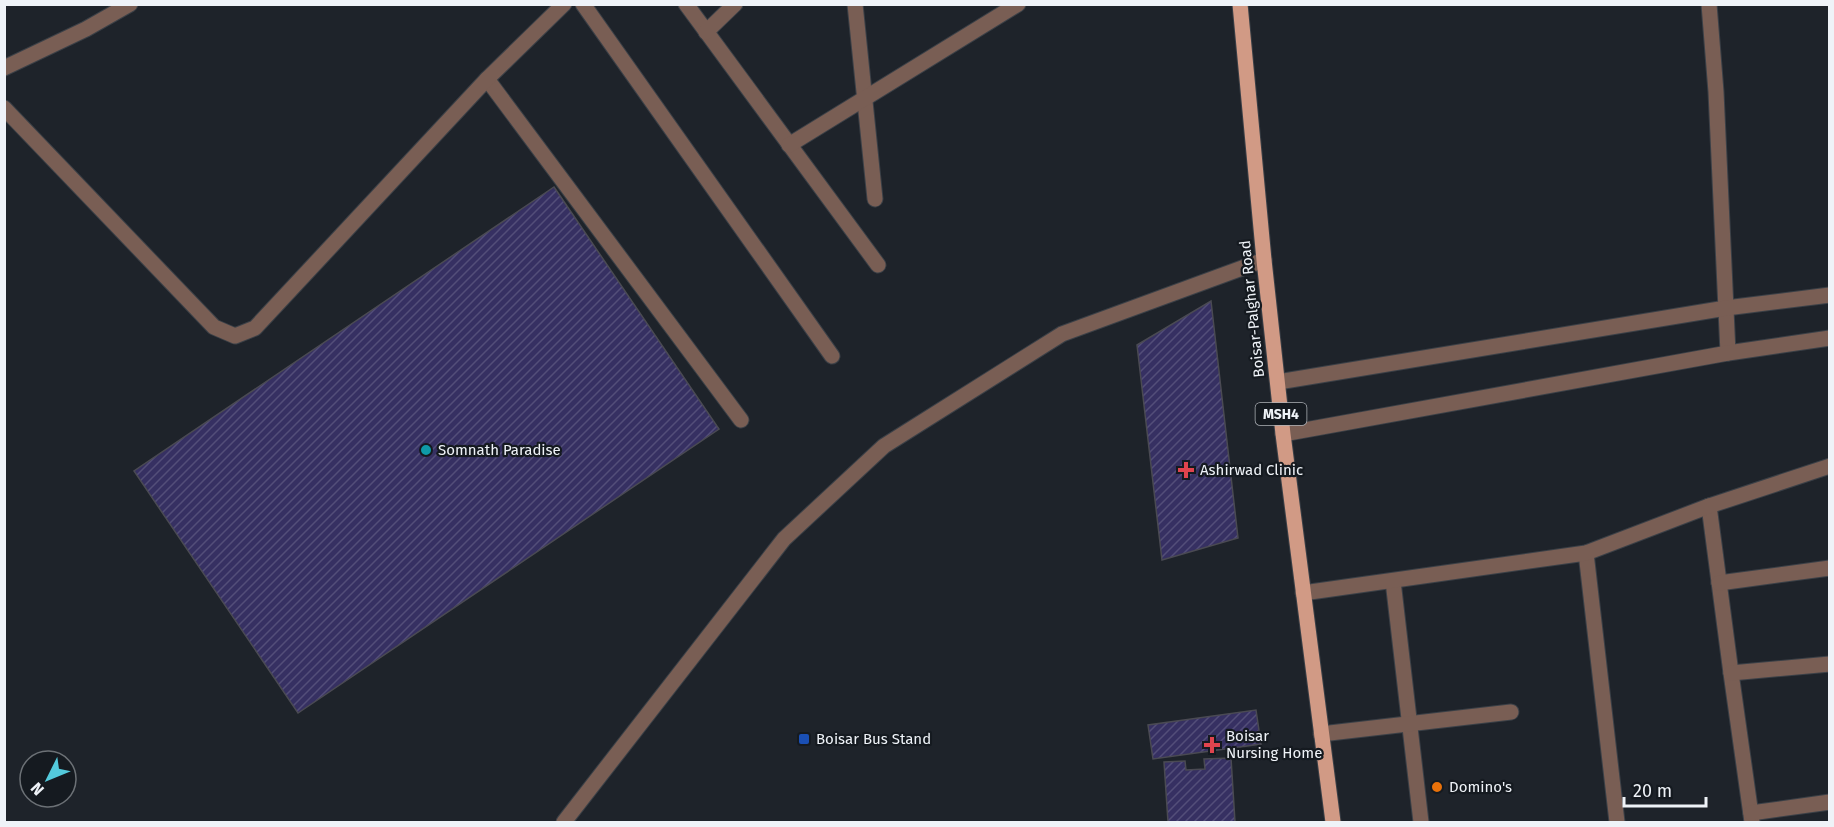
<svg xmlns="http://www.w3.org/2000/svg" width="1834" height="827" viewBox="0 0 1834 827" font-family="'Fira Sans',sans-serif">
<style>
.building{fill:url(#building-hatch);stroke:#4a4a53;stroke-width:1.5}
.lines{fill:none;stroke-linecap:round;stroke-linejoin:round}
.minor-casing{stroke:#3b4047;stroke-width:17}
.major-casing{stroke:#3b4047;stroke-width:17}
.minor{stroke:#795e54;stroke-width:15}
.major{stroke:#d19a85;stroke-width:15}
.culture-dot{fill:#0f9aa8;stroke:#151a20;stroke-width:2}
.health-dot{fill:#e0444e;stroke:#151a20;stroke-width:2}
.transit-dot{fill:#1a4fb4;stroke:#151a20;stroke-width:2}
.food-dot{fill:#e8710a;stroke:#151a20;stroke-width:2}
.labels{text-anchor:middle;stroke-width:4.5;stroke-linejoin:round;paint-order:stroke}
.shield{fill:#151a20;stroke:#aeb2b7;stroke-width:1.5}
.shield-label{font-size:14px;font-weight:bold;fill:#eff3f8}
.street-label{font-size:15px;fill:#eff3f8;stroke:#151a20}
.poi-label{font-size:15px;fill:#eff3f8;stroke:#151a20;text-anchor:start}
</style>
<defs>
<pattern id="building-hatch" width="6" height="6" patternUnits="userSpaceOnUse" patternTransform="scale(1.5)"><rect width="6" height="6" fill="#363062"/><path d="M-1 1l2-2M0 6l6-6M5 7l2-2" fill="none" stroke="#534e79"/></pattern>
</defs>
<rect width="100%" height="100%" fill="#1e232a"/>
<!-- building -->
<g class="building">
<polygon points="554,187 719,429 298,713 134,471"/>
<polygon points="1211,301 1238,538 1162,560 1137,345"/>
<polygon points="1256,710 1261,744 1153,759 1148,725"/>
<polygon points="1231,758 1235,822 1168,822 1164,762 1185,761 1186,770 1205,769 1204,759"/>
</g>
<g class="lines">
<!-- minor casing -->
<g class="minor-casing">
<g id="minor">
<polyline points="583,4 832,356"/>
<polyline points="686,4 878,265"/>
<polyline points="855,4 875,199"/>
<polyline points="1709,4 1716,92 1728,353"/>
<polyline points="706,32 735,4"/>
<polyline points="4,68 86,29 130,4"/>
<polyline points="487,79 741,420"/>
<polyline points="4,108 214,327 235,336 255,328 487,79 564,4"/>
<polyline points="789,145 1018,4"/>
<polyline points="1278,382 1726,308 1830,295"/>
<polyline points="1283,434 1728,353 1830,338"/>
<polyline points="1709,506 1731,673 1752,822"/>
<polyline points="1586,553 1617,822"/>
<polyline points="1393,581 1421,822"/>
<polyline points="1719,583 1830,568"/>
<polyline points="1303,593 1586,553 1709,506 1830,466"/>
<polyline points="1731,673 1830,664"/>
<polyline points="1321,734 1511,712"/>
<polyline points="1751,813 1830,802"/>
<polyline points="564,822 784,539 884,446 1062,334 1264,260"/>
</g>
</g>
<!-- major casing -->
<g class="major-casing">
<polyline id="major" points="1240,4 1264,260 1283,434 1333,822"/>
</g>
<!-- minor -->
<use href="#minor" class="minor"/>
<!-- major -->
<use href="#major" class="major"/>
</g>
<!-- markers -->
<circle class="culture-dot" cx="426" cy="450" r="6"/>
<g class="health-dot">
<path d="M1183 461h6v6h6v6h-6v6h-6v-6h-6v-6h6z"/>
<path d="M1209 736h6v6h6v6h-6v6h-6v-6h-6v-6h6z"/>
</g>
<rect class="transit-dot" x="798" y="733" width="12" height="12" rx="3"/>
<circle class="food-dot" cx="1437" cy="787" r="6"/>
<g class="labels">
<!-- shield labels -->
<rect class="shield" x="1255.5" y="403" width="51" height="22" rx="4.5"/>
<g class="shield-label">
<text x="1281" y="419">MSH4</text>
</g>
<!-- street labels -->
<g class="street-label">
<text transform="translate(1252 309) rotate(-96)" y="5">Boisar-Palghar Road</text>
</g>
<!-- poi labels -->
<g class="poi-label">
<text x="438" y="455">Somnath Paradise</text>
<text x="1200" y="475">Ashirwad Clinic</text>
<text x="1226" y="741">Boisar<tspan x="1226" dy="17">Nursing Home</tspan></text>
<text x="816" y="744">Boisar Bus Stand</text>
<text x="1449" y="792">Domino's</text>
</g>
</g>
<!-- border -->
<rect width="1834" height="827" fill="none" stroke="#eff3f8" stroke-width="12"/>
<!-- north arrow -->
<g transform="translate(48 779) rotate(227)"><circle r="28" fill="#151a20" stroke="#6c7176" stroke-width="1.5"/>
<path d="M0-4.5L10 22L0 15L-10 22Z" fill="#53cadc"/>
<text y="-9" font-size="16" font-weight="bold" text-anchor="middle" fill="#eff3f8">N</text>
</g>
<!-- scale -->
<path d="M1624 797v9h82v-9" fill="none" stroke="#eff3f8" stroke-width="3"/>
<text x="1633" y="797" font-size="18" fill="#eff3f8" stroke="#151a20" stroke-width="4.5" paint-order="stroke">20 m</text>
</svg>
